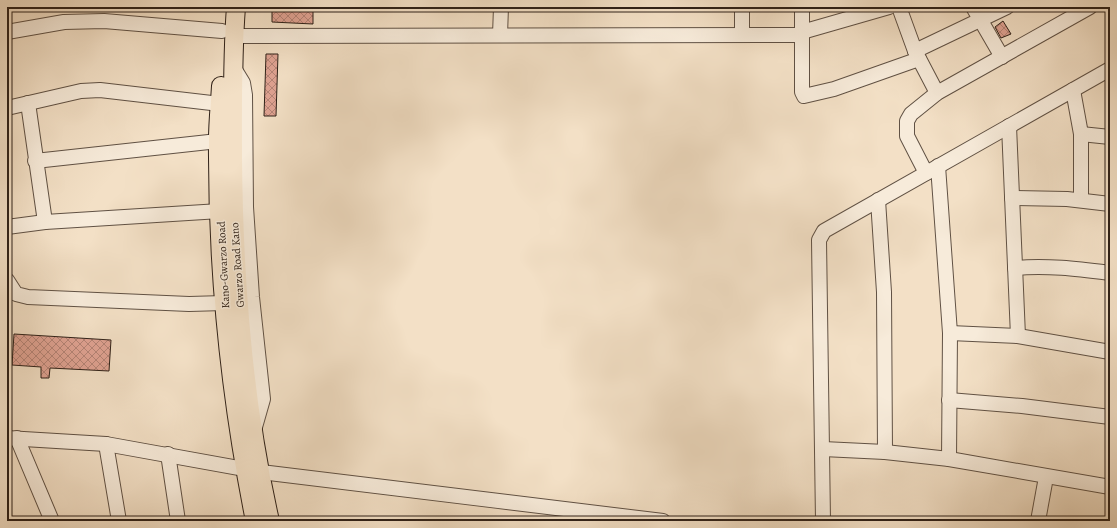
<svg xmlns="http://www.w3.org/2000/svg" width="1117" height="528" viewBox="0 0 1117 528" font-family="Alegreya,serif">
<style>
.building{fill:url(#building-cross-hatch);stroke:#2f2118}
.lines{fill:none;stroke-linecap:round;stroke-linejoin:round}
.minor-casing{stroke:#605144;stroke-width:16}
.major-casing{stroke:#2f2118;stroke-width:20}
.minor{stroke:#f7ebda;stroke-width:14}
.major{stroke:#f3e0c6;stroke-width:18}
.labels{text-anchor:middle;stroke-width:3;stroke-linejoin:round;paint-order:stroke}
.street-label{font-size:11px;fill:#2f2118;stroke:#f7ebda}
</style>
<defs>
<pattern id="building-cross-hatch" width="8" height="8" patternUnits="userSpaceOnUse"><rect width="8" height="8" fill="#dfa292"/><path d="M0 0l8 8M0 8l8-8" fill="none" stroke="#b58476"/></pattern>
</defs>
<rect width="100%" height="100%" fill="#f3e0c6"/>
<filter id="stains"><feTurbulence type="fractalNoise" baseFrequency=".005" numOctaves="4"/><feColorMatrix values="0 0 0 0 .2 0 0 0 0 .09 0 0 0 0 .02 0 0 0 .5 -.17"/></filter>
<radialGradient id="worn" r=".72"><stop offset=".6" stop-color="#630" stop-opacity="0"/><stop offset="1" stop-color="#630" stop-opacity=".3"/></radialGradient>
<!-- building -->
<g class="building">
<polygon points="272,7 291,7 290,10 313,11 313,24 272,22"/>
<polygon points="1003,21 1011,34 1001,38 995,27"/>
<polygon points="266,54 278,54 276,116 264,116"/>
<polygon points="14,334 111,340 109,371 50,368 49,378 41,378 41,367 12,365"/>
</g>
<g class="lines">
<!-- minor casing -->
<g class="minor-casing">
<g id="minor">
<polyline points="802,7 802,92 804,96 834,89 919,59"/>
<polyline points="899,7 915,51 937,93"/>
<polyline points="973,7 1002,57"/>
<polyline points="7,32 64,22 104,21 222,31"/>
<polyline points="802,32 889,7"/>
<polyline points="500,35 501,7"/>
<polyline points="742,35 742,7"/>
<polyline points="233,36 802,35"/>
<polyline points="915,51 1007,7"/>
<polyline points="232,65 243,83 245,95 246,207 252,297 263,399 255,427"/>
<polyline points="1073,90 1081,134 1081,200"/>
<polyline points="28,103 45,222"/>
<polyline points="7,108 81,91 100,90 220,104"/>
<polyline points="1009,126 1018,336"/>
<polyline points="1081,134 1110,137"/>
<polyline points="35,161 218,141"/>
<polyline points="938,166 950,333 949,459"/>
<polyline points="926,173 907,136 907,121 911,114 937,93 1090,7"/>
<polyline points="1012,198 1067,199 1110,204"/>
<polyline points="878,200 884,292 885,452"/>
<polyline points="7,227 45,222 220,211"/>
<path d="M 1015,268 C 1047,265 1078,269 1110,273"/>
<polyline points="7,280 16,294 28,297 189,304 224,303"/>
<polyline points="950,333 1018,336 1110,352"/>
<polyline points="949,400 1022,406 1110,417"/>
<polyline points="7,438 106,444 261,472 663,521"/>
<polyline points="17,438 52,521"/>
<polyline points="106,444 119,521"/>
<polyline points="823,449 885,452 949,459 1110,487"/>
<polyline points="168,454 178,521"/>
<polyline points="823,521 819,240 824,231 1110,69"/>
<polyline points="1038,521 1046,477"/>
</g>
</g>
<!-- major casing -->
<g class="major-casing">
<g id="major">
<path d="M 236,7 C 232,57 233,107 233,158 C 234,279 243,403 270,521"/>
<path d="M 221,86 C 220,104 218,122 218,140 C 217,268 230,396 255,521"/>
</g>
</g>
<!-- minor -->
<use href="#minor" class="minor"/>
<!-- major -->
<use href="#major" class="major"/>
</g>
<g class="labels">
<!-- street labels -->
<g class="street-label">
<text transform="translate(223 265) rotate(-93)" y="4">Kano-Gwarzo Road</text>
<text transform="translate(237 265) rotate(-94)" y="4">Gwarzo Road Kano</text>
</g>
</g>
<!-- margin -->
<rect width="1117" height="528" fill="none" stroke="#f3e0c6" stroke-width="24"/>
<rect x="8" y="8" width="1101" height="512" fill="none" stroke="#2f2118" stroke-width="2"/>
<rect x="12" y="12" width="1093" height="504" fill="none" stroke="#2f2118"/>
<rect width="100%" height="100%" filter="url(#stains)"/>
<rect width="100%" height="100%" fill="url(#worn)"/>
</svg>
